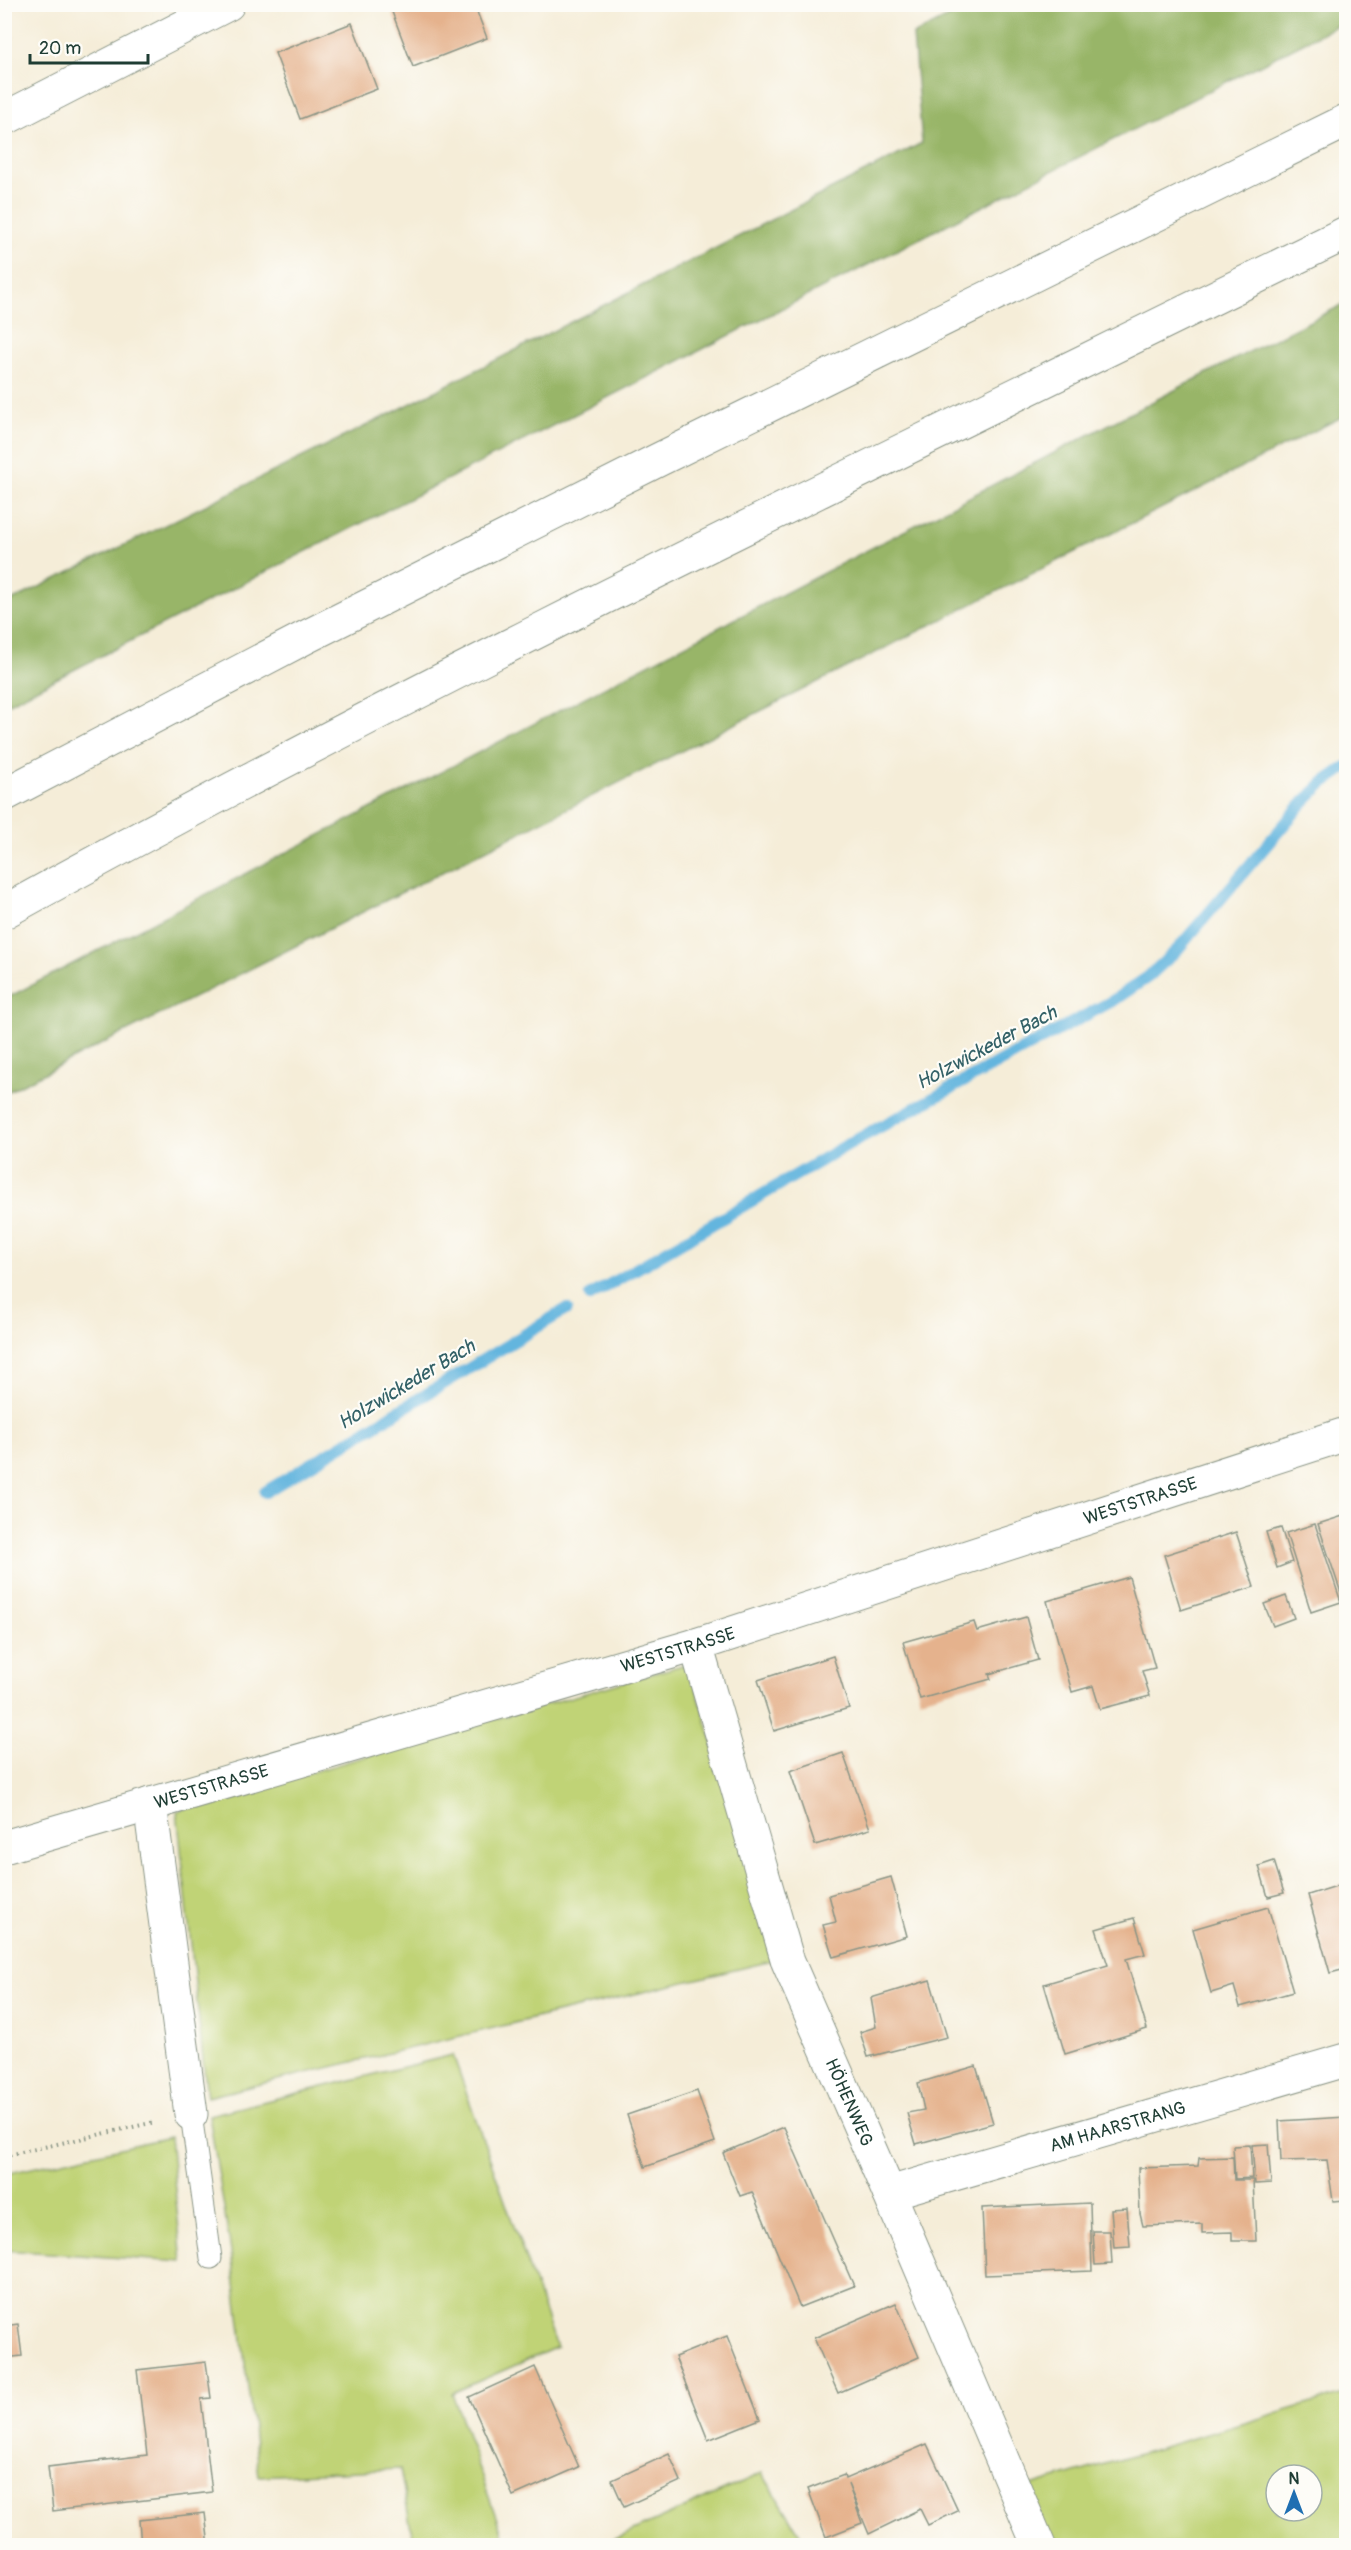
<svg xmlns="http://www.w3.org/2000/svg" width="1351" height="2550" viewBox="0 0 1351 2550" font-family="Pangolin,sans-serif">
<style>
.green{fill:#c0d376;stroke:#708855;stroke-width:1.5;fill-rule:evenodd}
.forest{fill:#98b567;stroke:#5c794e;stroke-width:1.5}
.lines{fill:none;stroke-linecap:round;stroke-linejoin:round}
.stream{stroke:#63b5de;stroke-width:12}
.building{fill:#e5b28d}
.service-casing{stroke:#8a9586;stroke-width:23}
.minor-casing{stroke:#8a9586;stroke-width:35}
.motorway-casing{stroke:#8a9586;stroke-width:35}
.path{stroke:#8a9586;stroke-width:4;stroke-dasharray:1.5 4.5;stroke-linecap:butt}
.service{stroke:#fff;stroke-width:21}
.minor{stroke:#fff;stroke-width:33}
.motorway{stroke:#fff;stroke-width:33}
.labels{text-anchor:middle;stroke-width:4.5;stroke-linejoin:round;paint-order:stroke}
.street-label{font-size:18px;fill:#1f3d34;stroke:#fdfcf7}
.water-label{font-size:20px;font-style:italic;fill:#336167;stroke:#fdfcf7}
</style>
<rect width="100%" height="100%" fill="#fdfcf7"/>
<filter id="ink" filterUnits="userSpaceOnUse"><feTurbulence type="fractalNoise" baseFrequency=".0167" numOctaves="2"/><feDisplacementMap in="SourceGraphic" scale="12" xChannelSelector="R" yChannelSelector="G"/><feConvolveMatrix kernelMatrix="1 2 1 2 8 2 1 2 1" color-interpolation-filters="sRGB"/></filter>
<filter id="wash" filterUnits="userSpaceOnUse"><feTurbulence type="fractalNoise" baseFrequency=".008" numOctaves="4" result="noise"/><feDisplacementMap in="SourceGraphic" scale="24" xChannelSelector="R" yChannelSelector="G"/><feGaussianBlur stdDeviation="1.35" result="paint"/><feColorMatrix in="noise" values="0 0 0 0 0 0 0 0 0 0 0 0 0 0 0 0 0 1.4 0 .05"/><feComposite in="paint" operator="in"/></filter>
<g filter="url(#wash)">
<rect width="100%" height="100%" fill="#f5edd8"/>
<!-- green -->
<g class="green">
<polygon points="689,1663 776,1960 207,2097 177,1811"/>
<polygon points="453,2055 557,2347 452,2393 506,2545 414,2545 400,2469 259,2476 231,2252 209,2115"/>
<polygon points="170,2137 182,2262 5,2250 5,2174"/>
<path d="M 1346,2393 L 1346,2545 L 1045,2545 L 1021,2489 ZM 1276,2475 L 1312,2475 L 1312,2511 L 1276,2511 Z"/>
<polygon points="762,2473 807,2545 602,2545"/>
</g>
<!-- forest -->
<g class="forest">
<polygon points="971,5 1346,4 1346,21 5,705 5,604 394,412 922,143 913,35"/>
<polygon points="1346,303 1346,415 5,1093 5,999 1223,365"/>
</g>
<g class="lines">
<!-- stream -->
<g class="stream">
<polyline points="590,1296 847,1145 1114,1000 1148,977 1177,950 1301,805 1323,783 1346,767"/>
<polyline points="265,1492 567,1309"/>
</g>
</g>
<g id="blocks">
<!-- building -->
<g class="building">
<polygon points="389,4 474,4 487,38 413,67"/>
<polygon points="352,23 377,89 300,119 275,53"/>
<polygon points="1346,1515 1346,1602 1344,1602 1318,1524"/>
<polygon points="1315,1524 1341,1602 1311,1612 1286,1533"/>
<polygon points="1281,1528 1292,1562 1277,1568 1266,1532"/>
<polygon points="1236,1532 1254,1587 1181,1610 1164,1555"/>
<polygon points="1129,1577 1155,1668 1142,1671 1150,1696 1100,1709 1093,1686 1072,1692 1047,1601"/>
<polygon points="1286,1596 1294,1618 1273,1626 1264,1604"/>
<polygon points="1026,1617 1038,1660 989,1674 991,1679 920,1699 903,1642 974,1622 977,1631"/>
<polygon points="833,1656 849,1708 774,1731 758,1680"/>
<polygon points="843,1753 870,1829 815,1845 790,1771"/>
<polygon points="1274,1861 1284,1893 1268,1897 1259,1866"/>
<polygon points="891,1877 907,1936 833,1957 823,1925 836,1922 829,1895"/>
<polygon points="1346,1883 1346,1969 1330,1973 1308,1895"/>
<polygon points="1268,1907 1293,1992 1240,2007 1234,1986 1211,1993 1193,1929"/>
<polygon points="1134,1918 1145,1954 1126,1959 1147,2029 1065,2054 1044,1984 1108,1965 1096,1929"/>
<polygon points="930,1980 947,2037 868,2057 860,2032 876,2027 871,1998"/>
<polygon points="976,2066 993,2123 916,2144 907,2113 924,2110 918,2083"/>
<polygon points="697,2091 715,2142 645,2167 627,2115"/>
<polygon points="1346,2117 1346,2200 1333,2201 1327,2160 1281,2161 1279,2121"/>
<polygon points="784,2127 854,2286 800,2307 752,2192 740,2196 723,2153"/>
<polygon points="1268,2144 1271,2183 1255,2184 1252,2145"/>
<polygon points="1250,2145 1252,2178 1235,2179 1233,2146"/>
<polygon points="1233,2157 1234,2180 1253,2180 1256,2241 1232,2241 1232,2232 1202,2233 1202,2224 1143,2226 1140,2214 1138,2168 1198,2166 1199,2158"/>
<polygon points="1090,2203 1092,2271 985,2275 982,2208"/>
<polygon points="1127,2208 1130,2247 1114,2248 1111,2209"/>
<polygon points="1093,2231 1110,2231 1112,2264 1095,2265"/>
<polygon points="896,2303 919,2357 838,2393 814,2338"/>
<polygon points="18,2324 22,2356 4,2358 4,2326"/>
<polygon points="727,2336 760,2419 708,2440 675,2357"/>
<polygon points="206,2362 211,2398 201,2399 212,2492 53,2511 48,2467 147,2455 137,2370"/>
<polygon points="535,2367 579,2467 513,2496 469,2397"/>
<polygon points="927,2444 958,2511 928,2525 920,2509 869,2534 848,2484 862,2523 826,2537 808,2489 844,2475 845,2479"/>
<polygon points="669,2454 681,2481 624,2507 612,2480"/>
<polygon points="205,2513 209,2546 141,2546 139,2520"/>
</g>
</g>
</g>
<g filter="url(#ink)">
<use href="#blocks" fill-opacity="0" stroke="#8a9586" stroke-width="1.5"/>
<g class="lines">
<!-- service casing -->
<g class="service-casing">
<polyline id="service" points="191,2114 211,2258"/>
</g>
<!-- minor casing -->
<g class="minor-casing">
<g id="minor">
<polyline points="4,119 228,4"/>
<path id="s1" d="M 696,1645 L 788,1962 L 889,2193 L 1039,2546"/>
<polyline points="150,1804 191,2114"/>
<path id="s2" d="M 4,1847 L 696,1645 L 1346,1434"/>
<path id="s3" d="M 889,2193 L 1346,2060"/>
</g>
</g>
<!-- motorway casing -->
<g class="motorway-casing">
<g id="motorway">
<polyline points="4,795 306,637 658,460 1346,121"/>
<path d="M 4,912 C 443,669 897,454 1346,233"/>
</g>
</g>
<!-- path -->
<polyline class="path" points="4,2156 155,2122"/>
<!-- service -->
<use href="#service" class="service"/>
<!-- minor -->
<use href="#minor" class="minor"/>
<!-- motorway -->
<use href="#motorway" class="motorway"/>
</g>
</g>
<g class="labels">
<!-- street labels -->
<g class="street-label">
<text dy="6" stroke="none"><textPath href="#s2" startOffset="1188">WESTSTRASSE</textPath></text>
<text dy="6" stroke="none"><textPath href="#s2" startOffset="702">WESTSTRASSE</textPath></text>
<text dy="6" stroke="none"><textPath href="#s2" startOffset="216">WESTSTRASSE</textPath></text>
<text dy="6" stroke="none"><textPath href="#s1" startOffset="483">HÖHENWEG</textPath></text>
<text dy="6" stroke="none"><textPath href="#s3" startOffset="238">AM HAARSTRANG</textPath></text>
</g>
<!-- water labels -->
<g class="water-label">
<text transform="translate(986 1047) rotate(-28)" y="7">Holzwickeder Bach</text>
<text transform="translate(406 1384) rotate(-31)" y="7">Holzwickeder Bach</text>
</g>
</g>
<!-- margin -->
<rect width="1351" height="2550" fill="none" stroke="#fdfcf7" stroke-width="24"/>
<!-- north arrow -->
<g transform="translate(1294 2493)"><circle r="28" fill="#fdfcf7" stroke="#a4b0a9" stroke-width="1.5"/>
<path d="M0-4.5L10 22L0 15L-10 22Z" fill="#1f6fb2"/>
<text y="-9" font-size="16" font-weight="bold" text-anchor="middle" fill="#1f3d34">N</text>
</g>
<!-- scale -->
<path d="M30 54v9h118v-9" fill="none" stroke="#1f3d34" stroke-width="3"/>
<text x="39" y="54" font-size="18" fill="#1f3d34" stroke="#fdfcf7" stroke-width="4.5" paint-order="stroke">20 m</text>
</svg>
